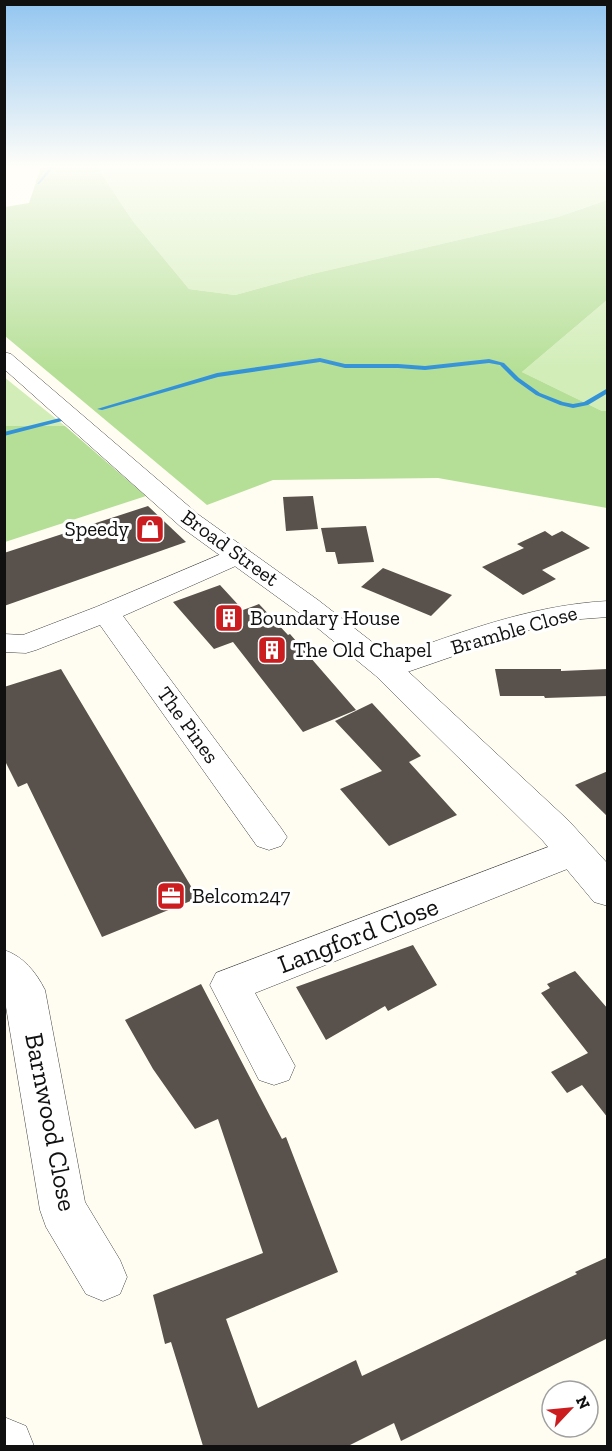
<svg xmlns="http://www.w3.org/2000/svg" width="612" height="1451" viewBox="0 0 612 1451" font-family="'Zilla Slab',serif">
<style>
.green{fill:#d2edb8}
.forest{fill:#b5df96}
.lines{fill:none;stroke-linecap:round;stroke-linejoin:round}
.stream{fill:#3492d7;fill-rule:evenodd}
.building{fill:#59514b}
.minor-casing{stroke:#434343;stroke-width:1}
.tertiary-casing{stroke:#434343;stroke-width:1}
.minor{fill:#fff;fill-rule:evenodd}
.tertiary{fill:#fff;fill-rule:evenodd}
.labels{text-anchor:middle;stroke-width:6;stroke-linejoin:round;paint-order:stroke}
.poi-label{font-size:21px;fill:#101010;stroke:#fff;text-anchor:start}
.street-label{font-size:21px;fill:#101010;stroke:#fff}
.near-street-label{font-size:26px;fill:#101010;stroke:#fff}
</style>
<rect width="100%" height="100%" fill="#fffdf2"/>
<!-- green -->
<g class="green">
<polygon points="97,167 607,167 607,200 558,217 312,274 235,295 189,289 132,220"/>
<polygon points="607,300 607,411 602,411 522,372"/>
<polygon points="4,377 65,426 5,426"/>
</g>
<!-- forest -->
<g class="forest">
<polygon points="41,167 97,167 132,220 189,289 235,295 312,274 558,217 607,200 607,300 522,372 602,411 607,411 607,508 438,478 273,480 207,505 5,336 5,207 29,203"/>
<polygon points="5,426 65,426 146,496 5,542"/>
</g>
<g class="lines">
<!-- stream -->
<g class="stream">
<polygon points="50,167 54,167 39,184 37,184"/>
<polygon points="320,358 345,364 398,364 425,366 489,359 504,363 519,378 540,393 563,402 573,404 584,402 608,388 608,393 588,405 573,408 560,405 536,395 515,380 500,365 489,363 425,370 398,368 345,368 320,362 218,377 102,410 97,409 217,373"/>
<polygon points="64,417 66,418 66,420 4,436 4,432"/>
</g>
</g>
<!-- building -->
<g class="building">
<polygon points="313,496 318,529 286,531 283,497"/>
<polygon points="148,506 186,542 4,606 4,553"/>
<polygon points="366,526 374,562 338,564 335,552 326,552 321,528"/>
<polygon points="545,531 552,536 562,531 590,548 542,570 556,579 523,595 482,567 524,548 517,544"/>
<polygon points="383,568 452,595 431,616 361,587"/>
<polygon points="220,585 243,610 259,604 288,635 290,634 356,710 303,732 233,642 214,649 173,602"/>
<polygon points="61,669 198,898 102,937 27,783 18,787 4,759 4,687"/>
<polygon points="495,669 561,669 561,671 608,669 608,696 545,698 544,696 500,696"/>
<polygon points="372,703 421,756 409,762 457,815 389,846 340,789 382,771 335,721"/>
<polygon points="608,771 608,817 575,785"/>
<polygon points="413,945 437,985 388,1011 385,1006 326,1040 296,987"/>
<polygon points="575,971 608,1009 608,1118 582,1085 567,1093 551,1072 588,1053 541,993 550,988 547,984"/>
<polygon points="201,984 282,1139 286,1137 338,1272 226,1319 258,1408 356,1360 362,1376 577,1274 575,1272 608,1257 608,1338 401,1441 394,1423 348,1446 203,1446 171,1342 165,1344 153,1295 263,1253 218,1119 195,1129 153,1069 125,1020"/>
</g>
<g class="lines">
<!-- minor casing -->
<g class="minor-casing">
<g id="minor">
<polygon points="238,547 247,549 251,555 247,561 123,616 281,828 287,837 281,846 269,850 257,846 100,625 36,650 26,653 4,652 4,634 23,635 96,607"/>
<path d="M 608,601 L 608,617 L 581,619 L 532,629 L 387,679 L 376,676 L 372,669 L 376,662 C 452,636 527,605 608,601 Z"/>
<polygon points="572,838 585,842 590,852 585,862 255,993 295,1066 289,1080 274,1085 259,1080 210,985 216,973"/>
<path d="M 4,950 C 23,956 36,972 45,990 L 85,1202 L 120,1260 L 127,1277 L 120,1294 L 103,1301 L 86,1294 L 46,1227 L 40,1210 L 4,995 Z"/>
</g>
</g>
<!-- tertiary casing -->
<g class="tertiary-casing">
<g id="tertiary">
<polygon points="4,352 11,354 199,515 318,600 398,662 569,821 608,864 608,906 594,902 543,841 376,676 298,612 181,527 4,369"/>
<polygon points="4,1417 26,1426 34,1446 4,1446"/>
</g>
</g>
<!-- minor -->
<use href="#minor" class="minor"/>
<!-- tertiary -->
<use href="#tertiary" class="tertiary"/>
</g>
<!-- sky -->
<linearGradient id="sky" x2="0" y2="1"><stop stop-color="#92c5f0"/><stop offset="0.45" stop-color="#fffef9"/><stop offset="1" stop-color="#fffef9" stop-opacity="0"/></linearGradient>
<rect width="612" height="370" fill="url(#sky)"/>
<!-- icons -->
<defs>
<g id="shop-square" transform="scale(1.5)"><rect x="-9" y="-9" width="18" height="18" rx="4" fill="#cb1c20" stroke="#fff"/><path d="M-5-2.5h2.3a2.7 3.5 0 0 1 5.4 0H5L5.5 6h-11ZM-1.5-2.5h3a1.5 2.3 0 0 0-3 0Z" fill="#fff"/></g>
<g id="building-square" transform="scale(1.5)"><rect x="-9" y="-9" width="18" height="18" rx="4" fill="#cb1c20" stroke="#fff"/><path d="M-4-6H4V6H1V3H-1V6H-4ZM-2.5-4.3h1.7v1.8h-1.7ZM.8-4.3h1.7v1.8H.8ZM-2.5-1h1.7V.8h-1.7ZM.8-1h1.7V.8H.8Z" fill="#fff"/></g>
<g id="office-square" transform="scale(1.5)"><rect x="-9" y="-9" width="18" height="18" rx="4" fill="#cb1c20" stroke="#fff"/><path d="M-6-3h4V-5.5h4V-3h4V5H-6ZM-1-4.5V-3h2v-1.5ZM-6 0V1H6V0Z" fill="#fff"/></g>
</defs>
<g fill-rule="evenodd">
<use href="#shop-square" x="150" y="529"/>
<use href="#building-square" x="229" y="618"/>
<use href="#building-square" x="272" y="650"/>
<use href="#office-square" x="171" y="896"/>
</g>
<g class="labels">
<!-- poi labels -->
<g class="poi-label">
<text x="129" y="536" text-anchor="end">Speedy</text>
<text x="250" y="625">Boundary House</text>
<text x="293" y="657">The Old Chapel</text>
<text x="192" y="903">Belcom247</text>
</g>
<!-- street labels -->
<g class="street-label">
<text transform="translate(230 548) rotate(36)" y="7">Broad Street</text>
<text transform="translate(514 630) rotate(-16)" y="7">Bramble Close</text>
<text transform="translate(188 725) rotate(54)" y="7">The Pines</text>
</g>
<!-- near-street labels -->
<g class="near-street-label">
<text transform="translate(358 935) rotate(-21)" y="9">Langford Close</text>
<text transform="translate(51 1122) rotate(79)" y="9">Barnwood Close</text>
</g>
</g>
<!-- border -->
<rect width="612" height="1451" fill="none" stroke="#101010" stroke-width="12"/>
<!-- north arrow -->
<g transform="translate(570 1409) rotate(64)"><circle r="28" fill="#ffffff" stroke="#9f9f9f" stroke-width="1.5"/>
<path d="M0-4.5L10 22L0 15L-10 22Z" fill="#cb1c20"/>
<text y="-9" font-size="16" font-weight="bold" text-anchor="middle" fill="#101010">N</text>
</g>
</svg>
